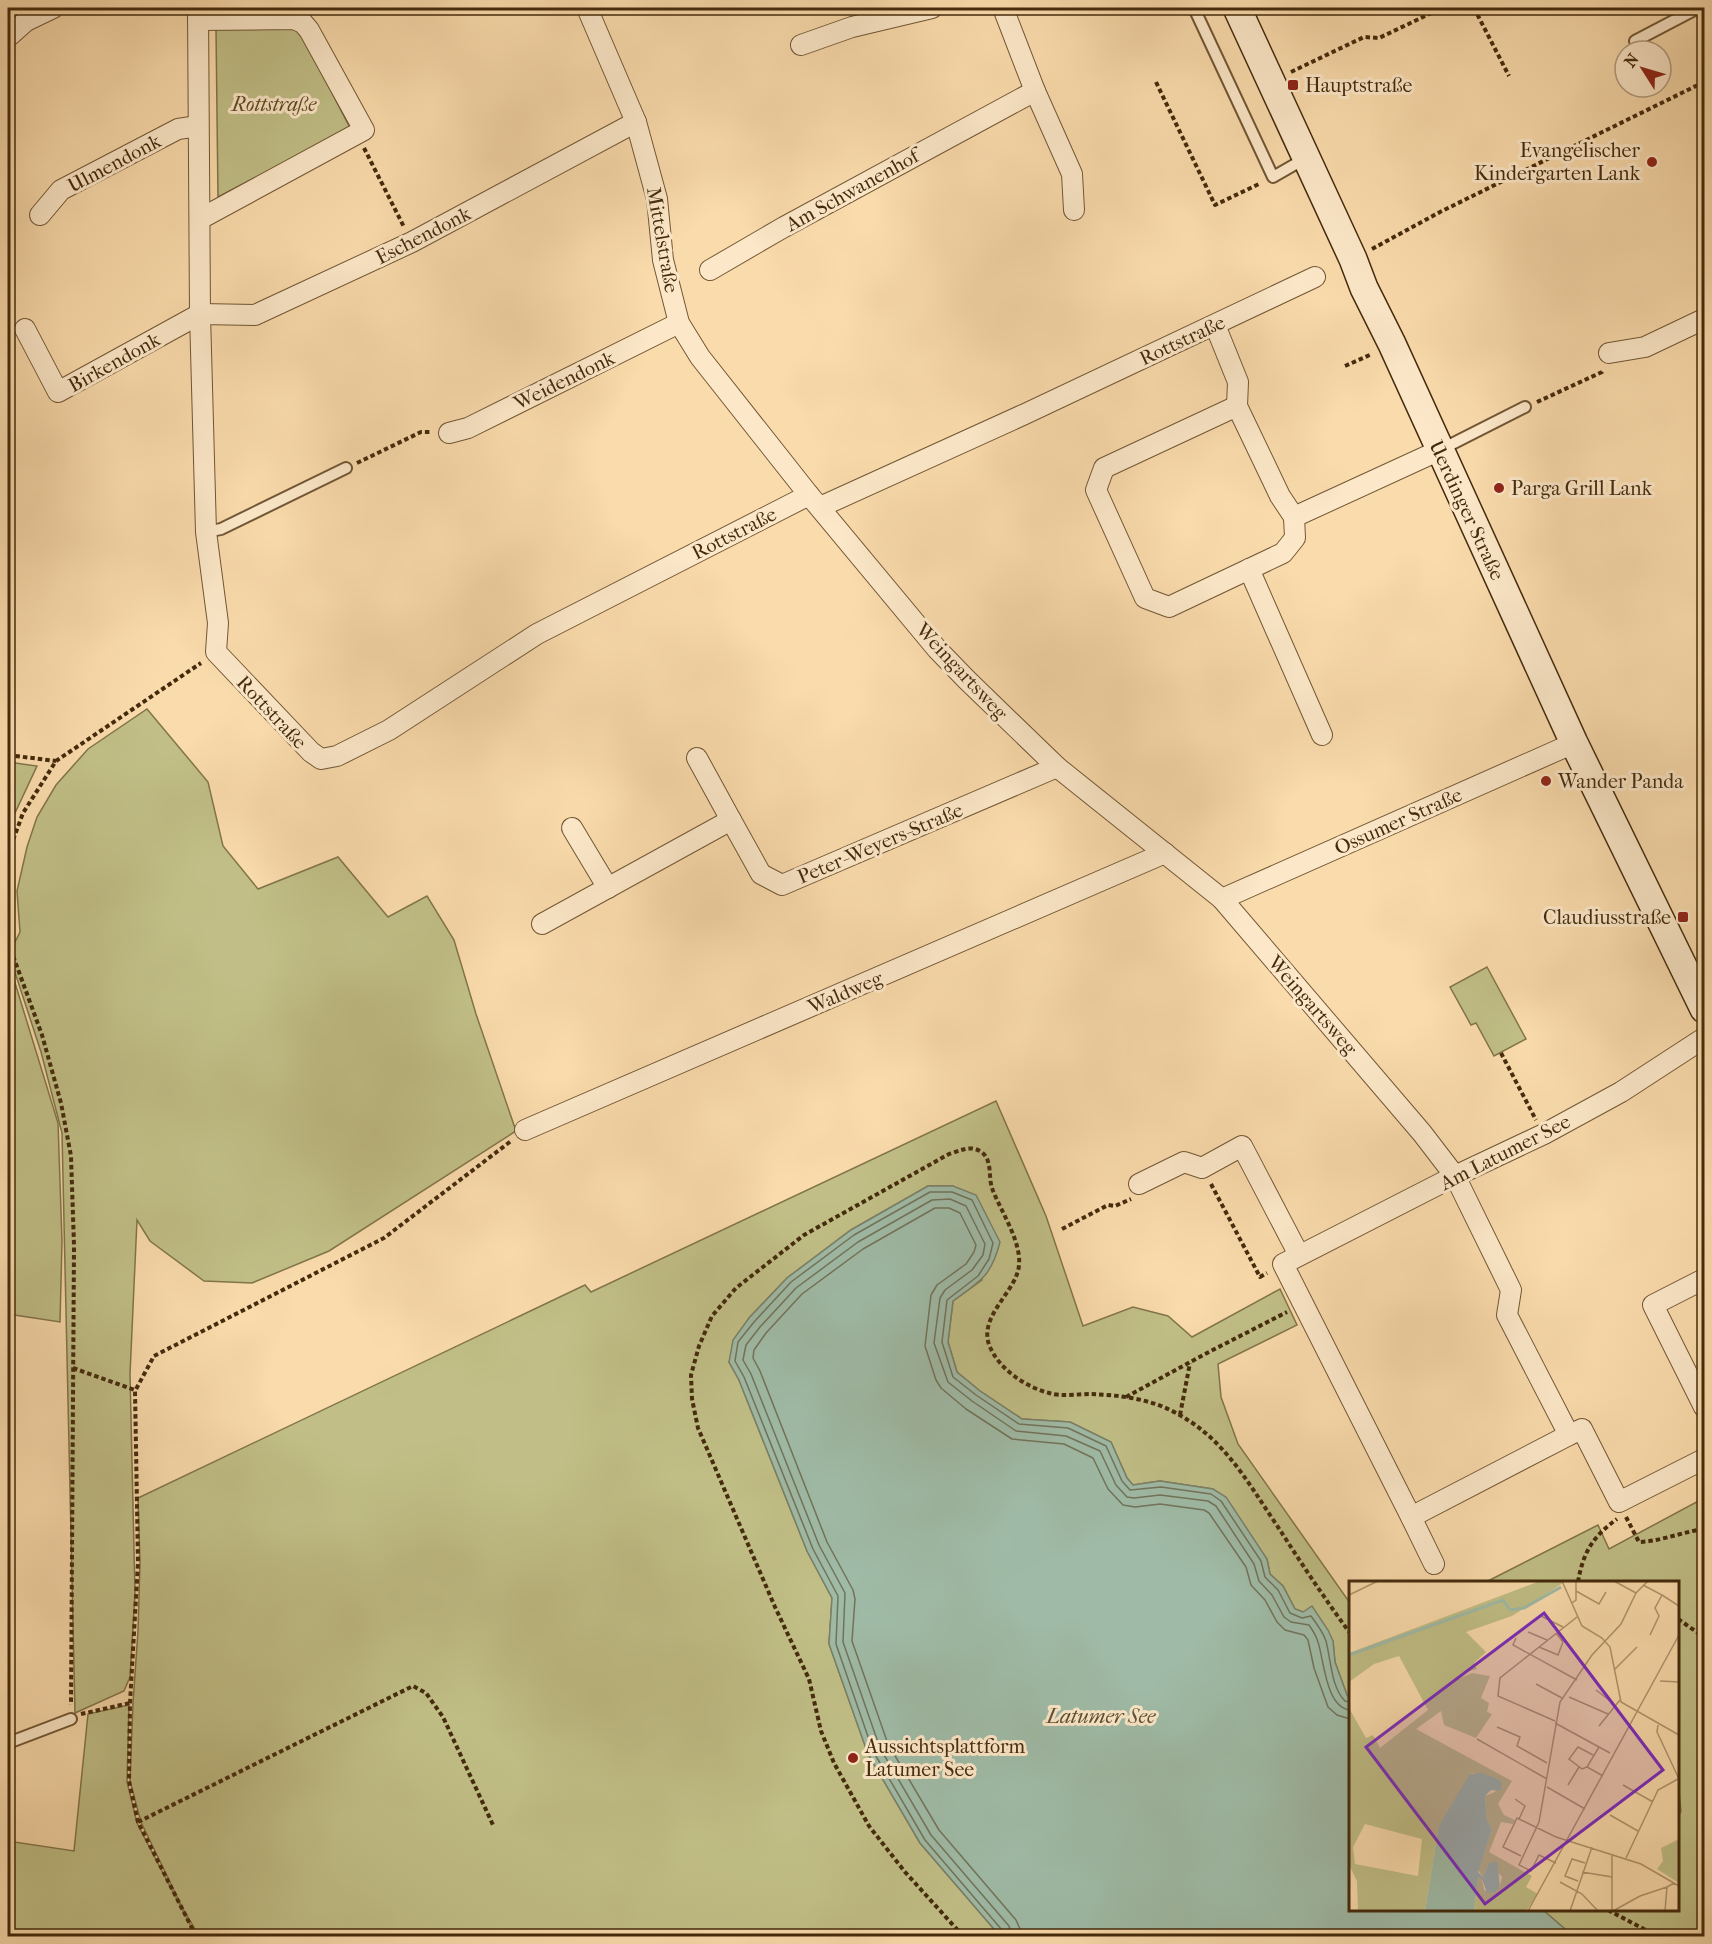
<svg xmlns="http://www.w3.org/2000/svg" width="1712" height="1944" viewBox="0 0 1712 1944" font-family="'IM FELL French Canon',serif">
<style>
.green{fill:#c1bf87;stroke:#82754a;stroke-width:1.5}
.water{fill:#9fbba7;stroke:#7b8169;stroke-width:1.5}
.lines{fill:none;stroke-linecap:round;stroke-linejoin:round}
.shore{stroke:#72735a;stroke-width:1.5}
.lane-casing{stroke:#725735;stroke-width:14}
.street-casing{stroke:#725735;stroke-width:22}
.secondary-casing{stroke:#442b0d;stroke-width:30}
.path{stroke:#442b0d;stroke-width:4;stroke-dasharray:4.5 3;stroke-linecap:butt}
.lane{stroke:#fce8c9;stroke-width:10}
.street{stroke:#fce8c9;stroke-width:20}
.secondary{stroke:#fce8c9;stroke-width:27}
.poi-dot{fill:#8f2418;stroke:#fce8c9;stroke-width:2}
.labels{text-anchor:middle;stroke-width:6;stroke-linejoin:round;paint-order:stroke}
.poi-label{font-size:20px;fill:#442b0d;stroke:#fce8c9;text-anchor:start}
.park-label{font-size:20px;font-style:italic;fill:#5d4925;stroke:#fce8c9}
.street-label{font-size:20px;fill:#442b0d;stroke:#fce8c9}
.water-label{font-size:21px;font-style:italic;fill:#5b4f34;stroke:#fce8c9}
.inset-river{fill:none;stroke:#9fbba7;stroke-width:3}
.inset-road{fill:none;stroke:#b1956c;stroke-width:1.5}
.view{fill:#7b2cbf;fill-opacity:0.15;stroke:#7b2cbf;stroke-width:3}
.inset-edge{fill:none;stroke:#442b0d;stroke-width:3}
</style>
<rect width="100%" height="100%" fill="#fadbac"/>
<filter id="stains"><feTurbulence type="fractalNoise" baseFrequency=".00333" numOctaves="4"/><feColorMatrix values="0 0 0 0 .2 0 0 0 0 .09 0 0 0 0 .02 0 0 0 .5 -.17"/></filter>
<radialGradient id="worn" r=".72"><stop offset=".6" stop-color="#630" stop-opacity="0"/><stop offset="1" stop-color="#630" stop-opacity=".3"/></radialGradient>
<!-- green -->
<g class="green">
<polygon points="216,29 299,29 350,128 218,197"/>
<polygon points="147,709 208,782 223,846 258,889 338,857 388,917 427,896 454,940 476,1014 516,1131 329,1251 252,1283 204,1281 150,1241 137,1220 130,1374 135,1594 130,1677 124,1691 75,1713 62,1133 41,1052 9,954 20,932 17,891 27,847 37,817 56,785 88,749"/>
<polygon points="8,762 37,766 8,828"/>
<polygon points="8,960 58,1123 62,1241 60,1322 8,1314"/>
<polygon points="1487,967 1526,1039 1494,1056 1476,1023 1471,1025 1450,987"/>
<polygon points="996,1101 1046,1216 1083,1326 1133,1307 1168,1316 1192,1337 1280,1289 1297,1325 1218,1364 1221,1397 1238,1444 1350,1603 1350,1699 1347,1695 1335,1662 1333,1641 1303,1612 1295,1609 1283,1586 1270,1574 1267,1559 1213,1489 1160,1481 1133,1485 1127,1478 1111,1442 1070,1422 1022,1419 980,1391 957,1372 948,1342 953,1301 982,1280 953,1186 928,1186 851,1230 787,1278 749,1318 729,1362 739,1380 807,1551 832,1598 829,1644 868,1754 920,1843 1000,1936 199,1936 183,1909 141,1822 130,1781 133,1703 138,1631 140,1563 138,1498 585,1285 591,1292"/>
<polygon points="1704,1498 1704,1936 1573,1936 1543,1910 1678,1910 1678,1817 1681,1811 1678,1783 1678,1582 1486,1582 1598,1525 1609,1549"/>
<polygon points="129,1705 127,1782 137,1823 196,1936 8,1936 8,1841 74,1851 88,1714"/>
</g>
<!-- water -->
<path class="water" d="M 928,1186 L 953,1186 L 976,1195 L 1000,1242 C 991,1277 980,1281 953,1301 L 948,1342 L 957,1372 L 980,1391 L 1022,1419 L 1070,1422 L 1111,1442 L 1127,1478 L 1133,1485 L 1160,1481 L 1213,1489 L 1226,1497 L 1267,1559 L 1270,1574 L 1283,1586 L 1295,1609 L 1303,1612 L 1312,1606 L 1328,1630 L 1333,1641 L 1335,1662 L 1347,1695 L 1350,1699 L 1350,1910 L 1543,1910 L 1573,1936 L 1000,1936 L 920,1843 L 868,1754 L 829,1644 L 832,1598 L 807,1551 L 739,1380 L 729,1362 L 733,1340 L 749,1318 L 787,1278 L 851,1230 Z"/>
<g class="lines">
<!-- shore -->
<g class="shore">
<path d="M 1004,1936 L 1002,1930 L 925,1840 L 873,1751 L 836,1644 L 838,1596 L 813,1549 L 744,1377 L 735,1361 L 738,1342 L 754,1322 L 791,1282 L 854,1235 L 930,1192 L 952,1192 L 972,1200 L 993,1243 L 989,1259 L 978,1276 L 947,1300 L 942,1342 L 953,1377 L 976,1395 L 1019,1424 L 1068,1428 L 1106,1446 L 1122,1481 L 1130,1490 L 1161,1487 L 1211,1494 L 1221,1501 L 1261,1561 L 1265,1577 L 1278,1590 L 1290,1613 L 1302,1618 L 1311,1616 C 1317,1624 1323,1632 1326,1641 C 1331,1660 1331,1687 1345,1701 L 1350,1702"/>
<path d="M 1012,1936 L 1009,1926 L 931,1835 L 880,1748 L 843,1642 L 845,1593 L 819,1545 L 751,1374 L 743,1360 L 746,1345 L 760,1327 L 796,1288 L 858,1242 L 932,1200 L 950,1199 L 966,1206 L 985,1244 L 983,1255 L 972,1270 L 945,1290 L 940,1298 L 934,1343 L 948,1382 L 972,1401 L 1016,1431 L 1066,1436 L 1100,1451 L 1116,1485 L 1127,1497 L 1134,1498 L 1160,1495 L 1208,1501 L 1216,1506 L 1254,1564 L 1259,1581 L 1272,1595 L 1284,1617 L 1291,1622 L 1309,1625 C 1313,1631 1316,1635 1318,1642 C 1324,1660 1326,1708 1350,1710"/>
<polyline points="1021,1936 1020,1929 1016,1920 939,1830 888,1744 852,1641 855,1599 853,1590 827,1542 760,1371 753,1358 754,1350 766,1333 802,1294 863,1249 935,1208 949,1208 960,1213 976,1245 974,1252 966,1264 937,1285 931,1295 925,1346 936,1380 941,1388 966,1409 1012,1439 1064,1444 1093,1458 1108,1489 1123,1505 1135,1507 1160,1504 1204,1510 1209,1513 1246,1567 1251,1585 1265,1600 1277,1622 1285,1630 1304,1635 1308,1640 1314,1668 1328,1707 1337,1715 1350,1719"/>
</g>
<!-- lane casing -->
<g class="lane-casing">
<g id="lane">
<polyline points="1194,8 1273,177 1306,158"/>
<polyline points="1635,41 1698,8"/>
<polyline points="1440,450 1525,407"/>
<polyline points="206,532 221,529 346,468"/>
<polyline points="8,1743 71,1719"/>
</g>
</g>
<!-- street casing -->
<g class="street-casing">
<g id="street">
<polyline points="198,8 200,314 206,532 218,623 216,652 311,752 321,759 337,756 389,730 537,634 809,495"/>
<polyline points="587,8 636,122 657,199 663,260 679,323 700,357 809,495 937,649 967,680 1057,767 1222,899 1422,1133 1455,1176 1511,1290 1507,1315 1569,1435 1582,1429 1619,1502 1704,1459"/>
<polyline points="1003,8 1035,91 1072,174 1074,210"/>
<polyline points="198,20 294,19 303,23 309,30 364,130 200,219"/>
<polyline points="8,37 26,21 53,8"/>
<polyline points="801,45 852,27 932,8"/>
<polyline points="40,215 61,190 178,129 198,126"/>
<polyline points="710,270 784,227 1035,91"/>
<polyline points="1215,325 1238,382 1237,406 1280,496 1294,517 1440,450"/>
<polyline points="25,329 58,392 200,314 255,315 412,242 636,122"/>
<polyline points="1609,353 1645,347 1704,319"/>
<polyline points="1237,406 1104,468 1096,490 1145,598 1169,607 1283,553 1295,538 1294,517"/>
<polyline points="449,433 468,428 679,323"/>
<polyline points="820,507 1025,414 1315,277"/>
<polyline points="1249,569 1322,735"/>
<polyline points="697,758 731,820"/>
<polyline points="572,828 608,888"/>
<polyline points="1222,899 1574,743"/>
<polyline points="542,924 731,820 761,874 782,885 1057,767"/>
<polyline points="525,1130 1165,853"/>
<polyline points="1139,1184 1184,1162 1202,1168 1242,1146 1299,1255"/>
<polyline points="1704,1279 1653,1305 1704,1407"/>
<polyline points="1569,1435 1411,1517 1283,1264 1455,1176 1544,1134 1621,1092 1704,1038"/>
<polyline points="1411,1517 1434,1564"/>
</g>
</g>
<!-- secondary casing -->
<g class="secondary-casing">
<polyline id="secondary" points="1237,8 1353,259 1364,288 1392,344 1574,743 1704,1009"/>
</g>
<!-- path -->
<g class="path">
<polyline points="1474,8 1509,76"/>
<polyline points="1291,72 1364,37 1379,38 1442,8"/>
<polyline points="1156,82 1215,205 1261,183"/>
<polyline points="364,148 404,227"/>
<polyline points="1372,249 1440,212 1704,82"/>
<polyline points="1345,366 1372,354"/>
<polyline points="1537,402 1602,372 1603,370"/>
<polyline points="357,463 421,432 432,432"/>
<polyline points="8,755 56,761"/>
<polyline points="8,854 23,813 56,761 201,663"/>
<polyline points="8,942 42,1035 61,1103 71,1156 74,1245 71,1705"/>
<polyline points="1501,1053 1536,1120"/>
<polyline points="1211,1184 1260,1277 1267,1273"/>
<polyline points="1062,1229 1108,1205 1115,1206 1131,1199"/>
<polyline points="73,1368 135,1390"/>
<polyline points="1126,1397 1205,1354 1287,1312"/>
<polyline points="1180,1415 1190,1363"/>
<path d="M 1626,1517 L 1639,1542 C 1662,1541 1682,1532 1704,1529"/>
<path d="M 1578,1582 C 1583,1553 1592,1537 1617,1519"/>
<polyline points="1678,1619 1704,1637"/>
<polyline points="81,1714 130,1703"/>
<polyline points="138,1822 413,1686 426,1693 443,1717 493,1825"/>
<polyline points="1608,1910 1657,1936"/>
<polyline points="196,1936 138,1822 129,1781 130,1703 138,1563 135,1391 154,1356 384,1238 511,1141"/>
<path d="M 963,1936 L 905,1872 L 869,1826 L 834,1763 L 821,1731 L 809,1679 L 775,1607 L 698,1428 L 692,1399 L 691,1375 L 699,1346 L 712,1316 L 736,1288 L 804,1235 L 949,1154 C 960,1151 969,1145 980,1151 C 993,1159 988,1176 992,1188 C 1000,1211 1027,1248 1017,1274 C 1009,1297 978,1320 990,1347 C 1000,1370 1026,1387 1049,1393 C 1061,1397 1078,1394 1090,1394 C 1116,1395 1146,1398 1170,1410 C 1222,1435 1245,1478 1276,1524 C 1300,1561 1324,1598 1350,1633"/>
</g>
<!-- lane -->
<use href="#lane" class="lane"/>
<!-- street -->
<use href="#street" class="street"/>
<!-- secondary -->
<use href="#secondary" class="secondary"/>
</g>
<!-- markers -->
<g class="poi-dot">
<rect x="1287" y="79" width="12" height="12" rx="3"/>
<circle cx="1652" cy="162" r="6"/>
<circle cx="1499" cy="488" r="6"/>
<circle cx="1546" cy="781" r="6"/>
<rect x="1677" y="911" width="12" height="12" rx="3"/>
<circle cx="853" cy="1758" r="6"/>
</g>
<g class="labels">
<!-- poi labels -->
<g class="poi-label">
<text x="1305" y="92">Hauptstraße</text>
<text x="1640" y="157" text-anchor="end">Evangelischer<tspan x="1640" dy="23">Kindergarten Lank</tspan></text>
<text x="1511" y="495">Parga Grill Lank</text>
<text x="1558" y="788">Wander Panda</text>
<text x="1671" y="924" text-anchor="end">Claudiusstraße</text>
<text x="865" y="1753">Aussichtsplattform<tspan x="865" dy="23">Latumer See</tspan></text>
</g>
<!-- park labels -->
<g class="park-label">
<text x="274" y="111">Rottstraße</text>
</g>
<!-- street labels -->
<g class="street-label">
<text transform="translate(114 163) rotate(-28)" y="7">Ulmendonk</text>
<text transform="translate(852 190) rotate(-29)" y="7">Am Schwanenhof</text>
<text transform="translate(423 235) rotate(-27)" y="7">Eschendonk</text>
<text transform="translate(663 240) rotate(80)" y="7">Mittelstraße</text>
<text transform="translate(1182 340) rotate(-25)" y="7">Rottstraße</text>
<text transform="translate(114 362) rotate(-29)" y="7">Birkendonk</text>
<text transform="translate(564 380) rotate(-26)" y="7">Weidendonk</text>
<text transform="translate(1467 510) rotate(65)" y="7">Uerdinger Straße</text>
<text transform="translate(734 533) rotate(-27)" y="7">Rottstraße</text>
<text transform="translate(962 671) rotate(47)" y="7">Weingartsweg</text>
<text transform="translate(272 712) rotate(47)" y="7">Rottstraße</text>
<text transform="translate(1398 821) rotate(-24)" y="7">Ossumer Straße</text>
<text transform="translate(880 843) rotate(-23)" y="7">Peter-Weyers-Straße</text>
<text transform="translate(845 992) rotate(-23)" y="7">Waldweg</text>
<text transform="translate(1313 1005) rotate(49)" y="7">Weingartsweg</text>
<text transform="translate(1505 1152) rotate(-27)" y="7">Am Latumer See</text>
</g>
<!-- water labels -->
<g class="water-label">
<text x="1101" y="1723">Latumer See</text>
</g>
</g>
<!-- overview -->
<g transform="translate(1349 1581)">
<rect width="330" height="330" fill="#fadbac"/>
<path d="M 191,0 L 217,0 L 163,35 L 117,51 L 137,71 L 125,82 L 128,88 L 117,91 L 109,98 L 123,92 L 141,95 L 132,117 L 140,122 L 138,131 L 143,133 L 127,157 L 95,144 L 92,130 L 67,148 L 163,200 L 149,223 L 155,234 L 166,239 L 164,243 L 152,241 L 140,271 L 183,295 L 177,306 L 189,313 L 177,330 L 125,330 L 129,297 L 133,298 L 135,309 L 141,312 L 151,305 L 153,296 L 140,282 L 134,296 L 129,289 L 143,248 L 138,239 L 136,215 L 146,211 L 151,199 L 123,192 L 90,244 L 76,330 L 9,330 L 8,300 L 0,284 L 0,127 L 17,157 L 24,154 L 31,167 L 79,129 L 50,75 L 25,83 L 0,101 L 0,72 ZM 16,243 L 73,258 L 69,295 L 6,283 L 4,266 ZM 330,258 L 330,302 L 308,288 L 314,280 L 312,267 Z" fill="#c1bf87" fill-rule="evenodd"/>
<path d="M 133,192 L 151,199 L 153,204 L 151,210 L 142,209 L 136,215 L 138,239 L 143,248 L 129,291 L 134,296 L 140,282 L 148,281 L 151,305 L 146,311 L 138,312 L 133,298 L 129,297 L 125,330 L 76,330 L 90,244 L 121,193 Z" fill="#9fbba7"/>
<path class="inset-river" d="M 0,74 L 154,19 L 161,29 L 175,27 L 212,6"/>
<path class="inset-road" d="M 213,0 L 233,45 L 253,57 L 261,66 L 272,121 L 330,154M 265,0 L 287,12M 294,4 L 313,14 L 306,27 L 310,35 L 301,54M 227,10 L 250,23 L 257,11M 0,14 L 29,0M 313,14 L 330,25M 223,22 L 227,19 L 227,0M 192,35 L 214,46M 179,51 L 198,59M 167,57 L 164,64 L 228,99M 190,66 L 209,74 L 214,61 L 207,52M 265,89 L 288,66M 311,100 L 330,101M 187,103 L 213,117M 247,109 L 265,123M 220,116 L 259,133M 206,140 L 149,115 L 151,97 L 228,36M 206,142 L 261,172M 309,144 L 308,151 L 330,198M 250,145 L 271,119M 148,146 L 171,156 L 168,165 L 198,182M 128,158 L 198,198M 250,166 L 238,186 L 254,195M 238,186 L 233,188 L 220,178 L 229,166 L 244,174M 219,204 L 230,186M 274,204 L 304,221M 198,206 L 236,228M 166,218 L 176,225 L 170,238M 261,234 L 289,250M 172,275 L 154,266 L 168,237 L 207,256 L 292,283 L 330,305M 277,277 L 309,209 L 329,198M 207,282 L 190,274 L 182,290 L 170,284 L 190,241 L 211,121 L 243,74 L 272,43 L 287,12 L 299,0M 233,291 L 263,296M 229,300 L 216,295 L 223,278 L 236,282M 211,301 L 233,313 L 249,330M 179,330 L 330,54M 221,330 L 243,266M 263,330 L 263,273M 264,330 L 291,315 L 318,306M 316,330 L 318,306 L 325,302"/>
<path class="view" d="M 195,32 L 314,189 L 136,323 L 17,166 Z"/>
<rect width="330" height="330" class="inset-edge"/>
</g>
<!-- margin -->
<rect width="1712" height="1944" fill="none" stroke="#fadbac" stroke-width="30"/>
<rect x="9" y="9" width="1694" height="1926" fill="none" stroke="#442b0d" stroke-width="3"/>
<rect x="15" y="15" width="1682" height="1914" fill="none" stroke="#442b0d" stroke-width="1.5"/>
<!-- north arrow -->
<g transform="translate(1643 69) rotate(307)"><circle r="28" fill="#fce8c9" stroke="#b29c7e" stroke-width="1.5"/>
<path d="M0-4.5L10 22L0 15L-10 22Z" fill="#8f2418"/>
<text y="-9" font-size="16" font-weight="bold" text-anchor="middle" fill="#442b0d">N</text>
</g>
<rect width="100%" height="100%" filter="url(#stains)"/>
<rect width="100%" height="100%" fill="url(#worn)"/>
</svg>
